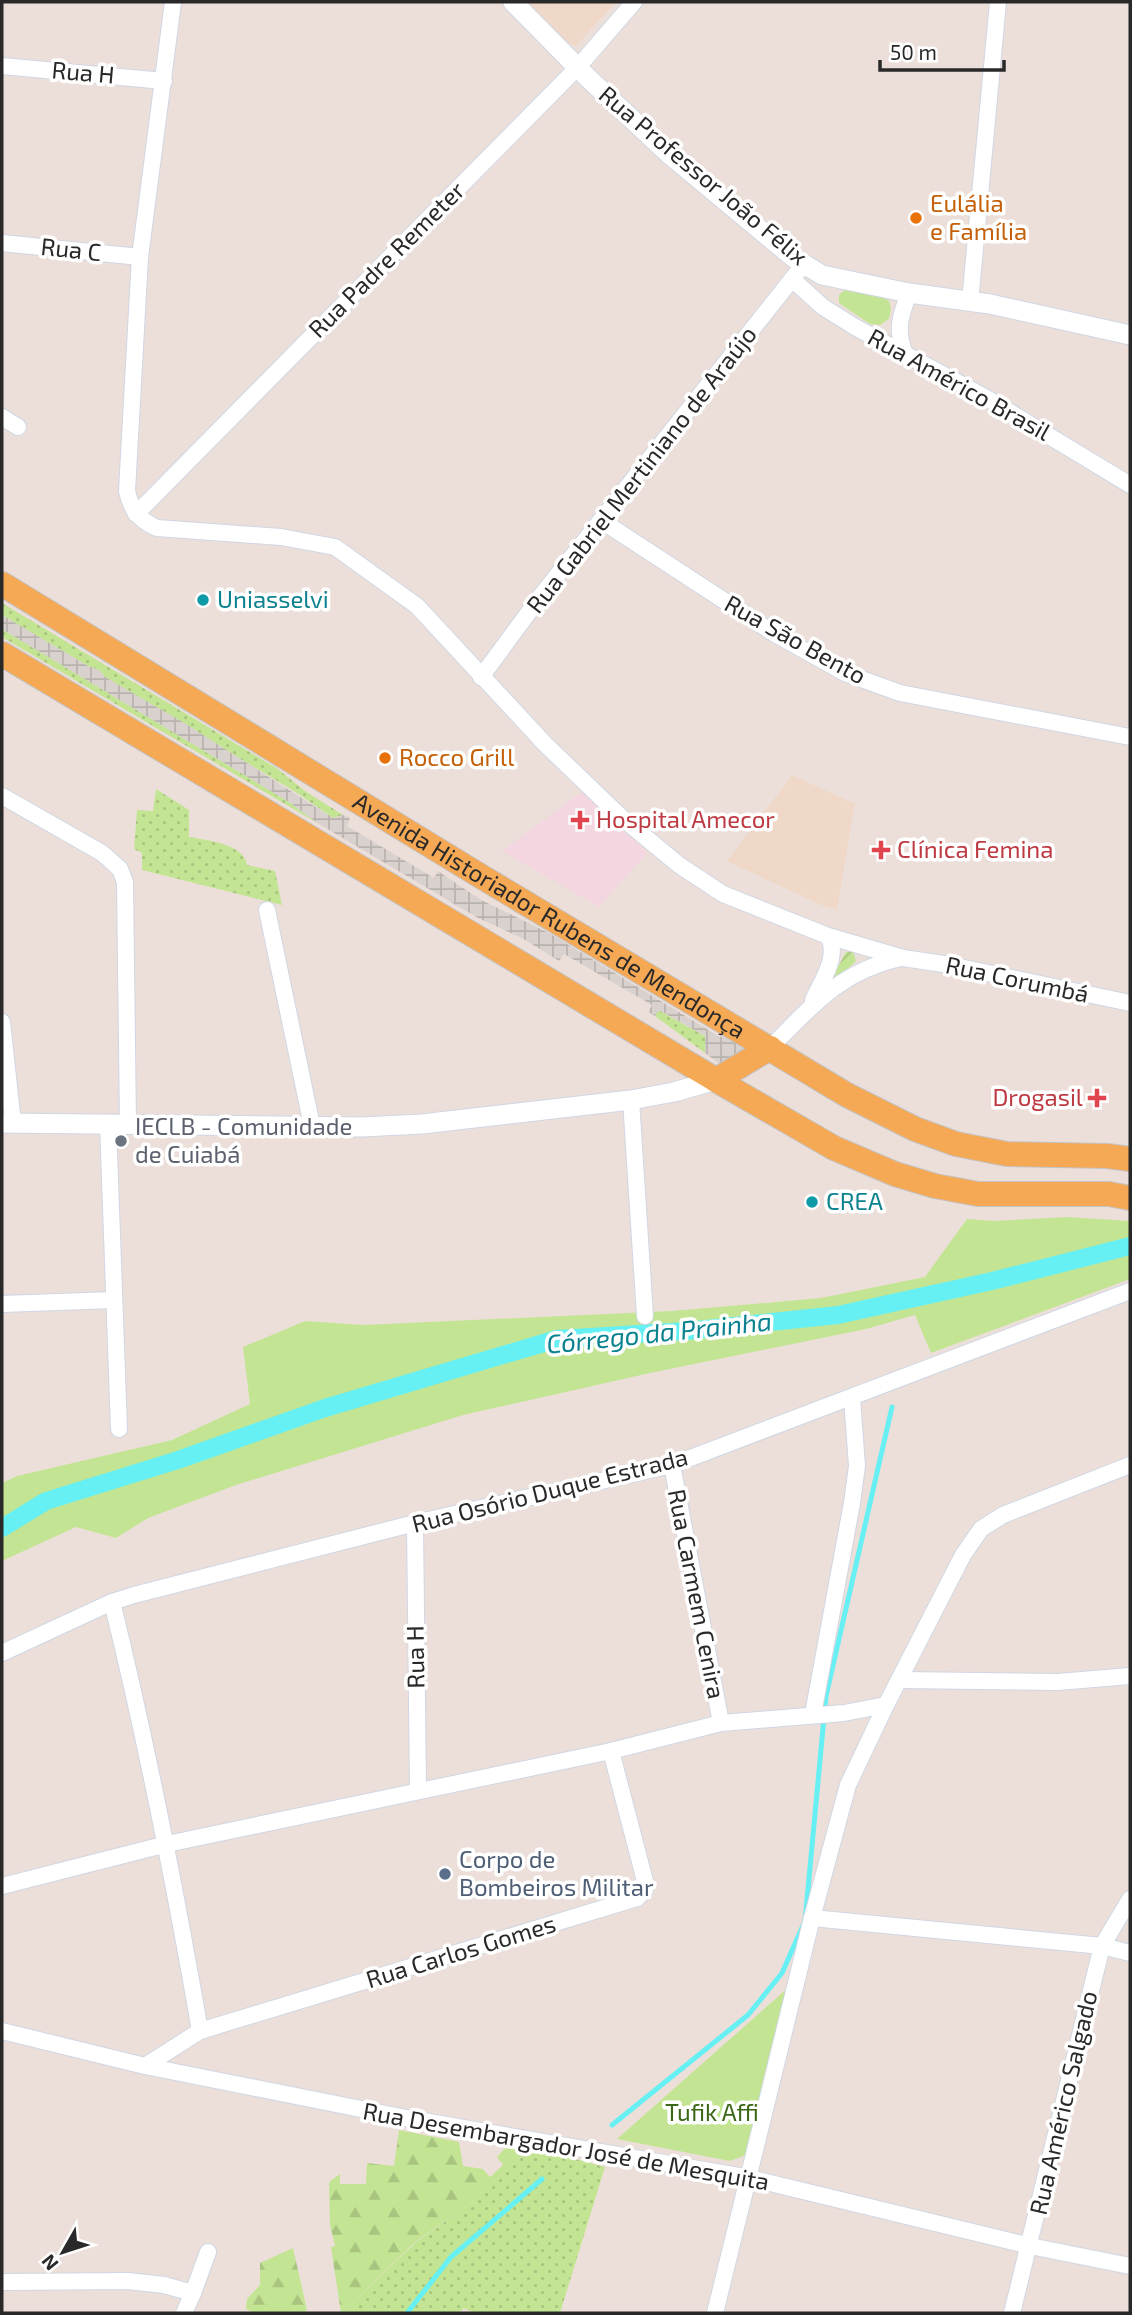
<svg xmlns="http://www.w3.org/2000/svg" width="1132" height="2315" viewBox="0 0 1132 2315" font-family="'Exo 2',sans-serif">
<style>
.education{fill:#efd8c8}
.medical{fill:#f3d6df}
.grass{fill:url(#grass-dots)}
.forest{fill:url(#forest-firs)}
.park{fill:#c3e593}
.garden{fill:url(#garden-furrows)}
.plaza{fill:url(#plaza-grid)}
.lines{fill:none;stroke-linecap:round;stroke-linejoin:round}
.stream{stroke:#67f0f3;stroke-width:5}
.canal{stroke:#67f0f3;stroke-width:18}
.minor-casing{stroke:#cfd7e3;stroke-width:18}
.tertiary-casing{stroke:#cfd7e3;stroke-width:21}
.primary-casing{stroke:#c3c3c3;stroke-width:26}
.minor{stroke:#fff;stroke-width:16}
.tertiary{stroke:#fff;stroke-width:19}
.primary{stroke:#f6a955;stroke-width:24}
.food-dot{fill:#e8710a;stroke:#fff;stroke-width:2.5}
.culture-dot{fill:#0f9aa8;stroke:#fff;stroke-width:2.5}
.health-dot{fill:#e0444e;stroke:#fff;stroke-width:2.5}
.worship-dot{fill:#6b7280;stroke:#fff;stroke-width:2.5}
.service-dot{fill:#5c6f8a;stroke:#fff;stroke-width:2.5}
.labels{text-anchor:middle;stroke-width:7;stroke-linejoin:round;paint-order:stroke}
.street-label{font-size:24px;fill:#292929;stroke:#fff}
.food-label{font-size:24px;fill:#c56008;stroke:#fff;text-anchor:start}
.culture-label{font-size:24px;fill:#0d838f;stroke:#fff;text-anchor:start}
.health-label{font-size:24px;fill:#be3a42;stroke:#fff;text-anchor:start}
.worship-label{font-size:24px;fill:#5b616d;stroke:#fff;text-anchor:start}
.service-label{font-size:24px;fill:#4e5e75;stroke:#fff;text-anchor:start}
.park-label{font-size:24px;fill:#3b6817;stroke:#fff}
.water-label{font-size:26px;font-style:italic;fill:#098290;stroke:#fff}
</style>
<defs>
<pattern id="grass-dots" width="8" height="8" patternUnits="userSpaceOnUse" patternTransform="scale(1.75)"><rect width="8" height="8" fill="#c3e593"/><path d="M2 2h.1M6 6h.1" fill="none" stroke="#a8c47f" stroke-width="1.8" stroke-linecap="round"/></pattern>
<pattern id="forest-firs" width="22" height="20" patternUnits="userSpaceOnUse" patternTransform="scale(1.75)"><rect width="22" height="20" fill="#c3e593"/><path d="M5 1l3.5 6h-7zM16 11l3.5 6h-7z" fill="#a8c47f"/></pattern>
<pattern id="garden-furrows" width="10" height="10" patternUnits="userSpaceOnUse" patternTransform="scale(1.75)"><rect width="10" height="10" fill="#c3e593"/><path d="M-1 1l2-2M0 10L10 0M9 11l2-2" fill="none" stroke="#a8c47f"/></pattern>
<pattern id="plaza-grid" width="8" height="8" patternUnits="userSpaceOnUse" patternTransform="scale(1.75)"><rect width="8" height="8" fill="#d8d1cd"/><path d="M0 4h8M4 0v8" fill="none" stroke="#b9b3b0"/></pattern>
</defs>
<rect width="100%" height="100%" fill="#ecdfda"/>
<!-- education -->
<g class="education">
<polygon points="527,2 616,2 576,46 568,44"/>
<polygon points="792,775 855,804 837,910 821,905 727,861"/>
</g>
<!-- medical -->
<polygon class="medical" points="586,789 647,853 599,907 502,851"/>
<!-- grass -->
<g class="grass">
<polygon points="2,603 278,769 305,791 343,815 333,818 297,793 105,677 99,670 88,666 2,615"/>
<polygon points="2,629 289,802 319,824 2,637"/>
<path d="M 156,789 L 189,810 L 189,837 C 206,840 245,844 247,865 L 275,871 L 282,905 L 142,870 L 142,853 L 134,849 L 137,810 L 153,811 Z"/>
<polygon points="658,1010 705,1036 705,1053 655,1016"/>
<polygon points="532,2147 605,2167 560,2313 474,2313 464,2308 459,2313 345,2313 348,2307 416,2242 467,2206"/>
</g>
<!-- forest -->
<g class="forest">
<polygon points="399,2130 459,2142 463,2166 483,2169 490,2177 503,2165 497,2157 511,2142 532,2147 467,2206 415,2242 348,2307 345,2313 341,2313 331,2247 335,2246 330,2225 329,2182 340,2174 340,2184 366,2184 367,2163 394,2166"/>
<polygon points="293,2248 307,2310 303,2313 255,2313 246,2309 247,2299 260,2285 260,2263"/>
</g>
<!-- park -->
<g class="park">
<polygon points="846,289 878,294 889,301 891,309 889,319 880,325 870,324 839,303 839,295"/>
<polygon points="1067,1217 1130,1221 1130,1279 931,1353 915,1315 866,1329 650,1373 463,1415 236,1485 148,1518 116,1538 76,1527 2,1561 2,1483 17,1476 172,1440 250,1404 243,1347 305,1321 363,1325 672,1311 821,1298 925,1277 967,1219 994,1221"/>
<polygon points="789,1987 746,2155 730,2161 617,2139"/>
</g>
<!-- garden -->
<polygon class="garden" points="846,952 853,952 856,961 827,988"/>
<!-- plaza -->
<polygon class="plaza" points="2,615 88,666 99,670 105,677 186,724 333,818 343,815 350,818 347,826 434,878 438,871 481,900 549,933 720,1037 725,1036 748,1050 724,1067 705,1053 705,1036 659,1010 655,1016 648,1012 652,1005 564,954 559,961 522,938 478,918 319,824 289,802 2,629"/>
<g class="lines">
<!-- stream -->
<g class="stream">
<polyline points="612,2125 748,2015 782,1973 805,1921 826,1696 892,1407"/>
<polyline points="407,2313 451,2257 542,2179"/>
</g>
<!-- canal -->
<polyline class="canal" points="2,1528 46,1501 178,1460 325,1408 557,1339 687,1331 838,1315 992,1281 1130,1246"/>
<!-- minor casing -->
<g class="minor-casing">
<g id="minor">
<path d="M 173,2 L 140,257 L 127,491 C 131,510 139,520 157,528 L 281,537 L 335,547 L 417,606 L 545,744 L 621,817 L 679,865 L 723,894 L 828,936 L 903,958 L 950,965 L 1130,1003"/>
<polyline points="2,66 164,81"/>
<polyline points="2,243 140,257"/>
<polyline points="792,279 823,307 855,327 990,400 1130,485"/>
<polyline points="970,302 998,2"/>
<path d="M 906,356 C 895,332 900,316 909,293"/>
<polyline points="2,417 18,427"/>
<polyline points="136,514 578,67 634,2"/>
<polyline points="602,521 775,634 845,673 900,693 1130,737"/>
<polyline points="481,677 540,597 804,264"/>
<polyline points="2,796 102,853 120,869 125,882 128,1125"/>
<polyline points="267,910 312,1126"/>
<path d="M 813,1000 C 821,983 840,955 828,936"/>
<polyline points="2,1022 13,1123"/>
<path d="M 770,1048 C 812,1006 839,972 900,958"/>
<polyline points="631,1100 645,1316"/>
<polyline points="108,1124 119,1429"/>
<polyline points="2,1304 114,1300"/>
<polyline points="672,1465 721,1723"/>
<polyline points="415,1523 418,1790"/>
<path d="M 112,1602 C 147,1744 175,1887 200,2031"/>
<polyline points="2,1653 112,1602 134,1595 415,1523 672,1465 1130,1291"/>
<polyline points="900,1680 1058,1682 1130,1676"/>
<polyline points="813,1714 852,1503 857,1466 852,1398"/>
<polyline points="2,1886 167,1844 611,1751 721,1723 844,1713 886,1705"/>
<polyline points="812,1918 1102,1946 1130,1953"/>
<polyline points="2,2031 145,2066 406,2118 750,2178 1030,2246 1130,2266"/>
<polyline points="145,2066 200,2031 637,1898 645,1890 645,1881 611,1751"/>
<polyline points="2,2282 128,2281 164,2285 193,2293 184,2313"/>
<polyline points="193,2293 208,2252"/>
<polyline points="715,2313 812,1918 848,1785 886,1705 963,1555 981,1529 1003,1515 1130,1465"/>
<polyline points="1012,2313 1102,1946 1130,1899"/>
</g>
</g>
<!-- tertiary casing -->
<g class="tertiary-casing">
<g id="tertiary">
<polyline points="513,2 588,78 670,155 794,258 822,275 909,293 990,304 1130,335"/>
<polyline points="2,1123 362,1127 422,1124 631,1100 674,1092 716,1080"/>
</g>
</g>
<!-- primary casing -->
<g class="primary-casing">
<g id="primary">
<path id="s1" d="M 2,584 L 482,877 L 847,1095 L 915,1129 L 956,1144 L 1007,1154 L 1107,1156 L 1130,1159"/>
<polyline points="2,654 716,1080 834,1148 895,1174 935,1186 978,1194 1109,1194 1130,1198"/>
<polyline points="716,1080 770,1048"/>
</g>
</g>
<!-- minor -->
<use href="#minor" class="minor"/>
<!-- tertiary -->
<use href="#tertiary" class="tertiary"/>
<!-- primary -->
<use href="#primary" class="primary"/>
</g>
<!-- markers -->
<g class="food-dot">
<circle cx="916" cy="218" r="7"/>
<circle cx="385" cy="758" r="7"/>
</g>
<g class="culture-dot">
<circle cx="203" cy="600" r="7"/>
<circle cx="812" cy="1202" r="7"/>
</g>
<g class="health-dot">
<path d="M576.5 809.5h7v7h7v7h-7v7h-7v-7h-7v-7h7z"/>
<path d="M877.5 839.5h7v7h7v7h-7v7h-7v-7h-7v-7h7z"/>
<path d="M1093.5 1087.5h7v7h7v7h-7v7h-7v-7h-7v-7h7z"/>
</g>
<circle class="worship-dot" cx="121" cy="1141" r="7"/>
<circle class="service-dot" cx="445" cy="1874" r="7"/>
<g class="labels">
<!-- street labels -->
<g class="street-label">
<text transform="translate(83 73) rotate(5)" y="8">Rua H</text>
<text transform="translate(703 176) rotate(40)" y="8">Rua Professor João Félix</text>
<text transform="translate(71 250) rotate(6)" y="8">Rua C</text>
<text transform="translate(387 260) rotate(-45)" y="8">Rua Padre Remeter</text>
<text transform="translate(959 385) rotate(29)" y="8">Rua Américo Brasil</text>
<text transform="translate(642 470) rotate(-52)" y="8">Rua Gabriel Mertiniano de Araújo</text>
<text transform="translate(795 640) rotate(29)" y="8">Rua São Bento</text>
<text dy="8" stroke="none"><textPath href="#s1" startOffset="640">Avenida Historiador Rubens de Mendonça</textPath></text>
<text transform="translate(1017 980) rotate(12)" y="8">Rua Corumbá</text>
<text transform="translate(550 1491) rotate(-14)" y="8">Rua Osório Duque Estrada</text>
<text transform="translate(696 1594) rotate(79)" y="8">Rua Carmem Cenira</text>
<text transform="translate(416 1657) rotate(-91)" y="8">Rua H</text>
<text transform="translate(461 1952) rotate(-17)" y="8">Rua Carlos Gomes</text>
<text transform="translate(1064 2103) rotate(-77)" y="8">Rua Américo Salgado</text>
<text transform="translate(566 2147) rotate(10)" y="8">Rua Desembargador José de Mesquita</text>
</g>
<!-- food labels -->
<g class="food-label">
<text x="930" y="212">Eulália<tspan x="930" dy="28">e Família</tspan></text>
<text x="399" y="766">Rocco Grill</text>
</g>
<!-- culture labels -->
<g class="culture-label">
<text x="217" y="608">Uniasselvi</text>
<text x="826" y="1210">CREA</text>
</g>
<!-- health labels -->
<g class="health-label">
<text x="596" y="828">Hospital Amecor</text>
<text x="897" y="858">Clínica Femina</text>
<text x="1083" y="1106" text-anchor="end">Drogasil</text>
</g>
<!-- worship labels -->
<g class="worship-label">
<text x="135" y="1135">IECLB - Comunidade<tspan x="135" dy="28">de Cuiabá</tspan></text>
</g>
<!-- service labels -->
<g class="service-label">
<text x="459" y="1868">Corpo de<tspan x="459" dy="28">Bombeiros Militar</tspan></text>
</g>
<!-- park labels -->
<g class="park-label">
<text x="712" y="2121">Tufik Affi</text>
</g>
<!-- water labels -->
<g class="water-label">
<text transform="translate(659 1333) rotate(-6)" y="9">Córrego da Prainha</text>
</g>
</g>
<!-- border -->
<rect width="1132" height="2315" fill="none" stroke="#292929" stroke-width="7"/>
<!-- north arrow -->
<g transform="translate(63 2252) rotate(231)" stroke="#ffffff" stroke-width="5" paint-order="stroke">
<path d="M0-5L12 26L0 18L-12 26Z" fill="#292929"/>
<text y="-10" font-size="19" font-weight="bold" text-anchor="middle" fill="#292929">N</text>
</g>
<!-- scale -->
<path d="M880 60v10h124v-10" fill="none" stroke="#292929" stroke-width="3.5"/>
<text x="890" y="60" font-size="21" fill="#292929" stroke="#ffffff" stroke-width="5" paint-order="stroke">50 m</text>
</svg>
